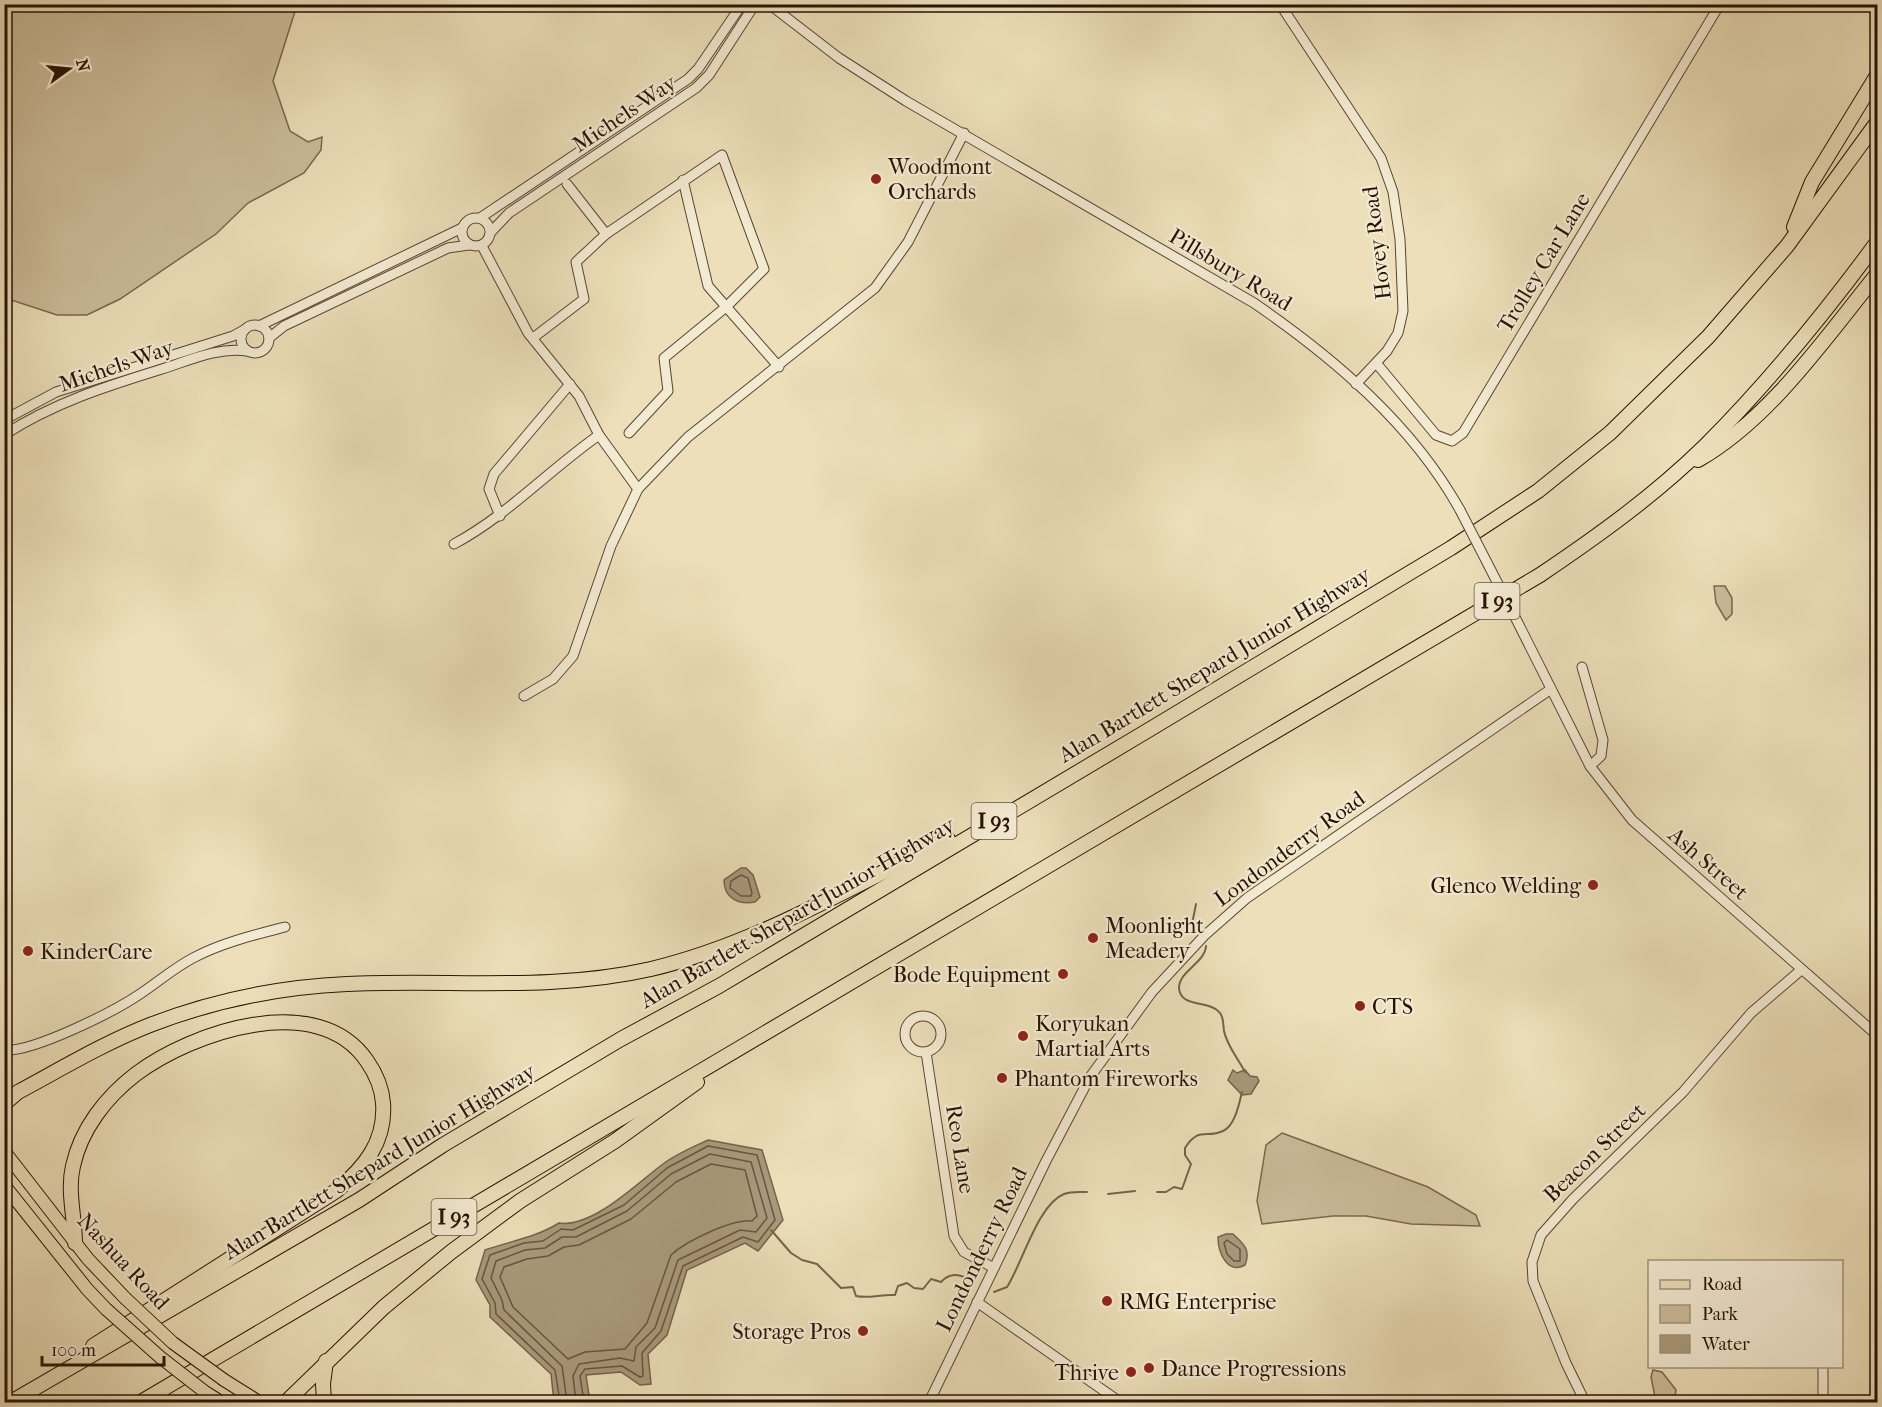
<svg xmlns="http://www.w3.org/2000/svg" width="1882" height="1407" viewBox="0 0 1882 1407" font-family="'IM FELL French Canon',serif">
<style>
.green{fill:#cbbc9a;stroke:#7a674e;stroke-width:1.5}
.water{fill:#a9997b;stroke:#75634b;stroke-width:1.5}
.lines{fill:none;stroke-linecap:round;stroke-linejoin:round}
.shore{stroke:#68563f;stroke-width:1.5}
.stream{stroke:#75634b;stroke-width:2}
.minor-casing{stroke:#594530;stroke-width:11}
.major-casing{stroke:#281203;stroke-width:14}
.highway-casing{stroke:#281203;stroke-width:16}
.minor{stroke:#f3ead2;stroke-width:9}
.major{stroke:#ecdfb9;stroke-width:12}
.highway{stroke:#ecdfb9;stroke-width:14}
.minor-bridge-casing{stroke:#594530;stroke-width:11;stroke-linecap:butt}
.major-bridge-casing{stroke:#281203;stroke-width:14;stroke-linecap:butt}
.minor-bridge{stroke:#f3ead2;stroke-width:9}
.major-bridge{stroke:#ecdfb9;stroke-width:12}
.poi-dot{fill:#8f2418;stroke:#f3ead2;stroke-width:2}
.labels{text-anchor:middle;stroke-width:4.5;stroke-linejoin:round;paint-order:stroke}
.shield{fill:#f3ead2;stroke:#655341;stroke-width:1.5}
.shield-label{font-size:21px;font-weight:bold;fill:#281203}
.street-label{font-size:22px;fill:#281203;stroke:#f3ead2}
.poi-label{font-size:22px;fill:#281203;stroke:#f3ead2;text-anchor:start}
</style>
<rect width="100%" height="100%" fill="#ecdfb9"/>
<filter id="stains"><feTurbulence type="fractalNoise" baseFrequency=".00333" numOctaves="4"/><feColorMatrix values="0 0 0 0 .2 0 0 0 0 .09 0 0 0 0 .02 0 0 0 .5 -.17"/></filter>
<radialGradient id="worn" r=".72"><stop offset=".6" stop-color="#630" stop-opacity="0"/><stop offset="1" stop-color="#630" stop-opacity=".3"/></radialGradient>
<!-- green -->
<g class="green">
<polygon points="5,4 297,5 273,81 290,131 308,142 322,137 321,150 304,173 248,203 216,234 120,299 87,315 57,315 5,298"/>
<polygon points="1714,586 1725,586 1732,598 1732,614 1726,620 1716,603"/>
<polygon points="1282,1133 1428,1187 1476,1215 1480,1226 1411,1224 1366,1216 1333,1216 1262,1224 1257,1201 1266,1145"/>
<polygon points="1653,1370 1662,1372 1676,1390 1674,1402 1656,1402 1651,1377"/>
</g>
<!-- water -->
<g class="water">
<path d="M 741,868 L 746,868 L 753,875 L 760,897 L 755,902 C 738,905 724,898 724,880 Z"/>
<polygon points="1233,1070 1237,1073 1245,1070 1250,1076 1257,1077 1259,1081 1251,1094 1242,1095 1228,1080"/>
<path d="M 708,1140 L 762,1150 L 783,1220 L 758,1251 L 745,1243 L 687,1270 L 667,1335 L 648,1354 L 651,1384 L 640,1385 L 621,1372 L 586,1375 L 590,1402 L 635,1396 L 646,1402 L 554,1402 L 551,1374 L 490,1317 L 490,1305 L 476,1280 L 485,1250 C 511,1241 537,1237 559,1223 C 593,1228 637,1183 663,1164 C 676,1154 693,1147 708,1140 Z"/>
<path d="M 1226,1234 L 1233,1234 C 1244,1244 1251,1250 1245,1265 C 1227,1275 1218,1252 1218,1237 Z"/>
</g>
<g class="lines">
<!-- shore -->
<g class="shore">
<polygon points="741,875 748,878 752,893 751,896 741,896 730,888 731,881"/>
<path d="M 711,1164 L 745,1170 L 757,1216 L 752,1221 C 732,1219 686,1241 671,1255 L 647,1323 L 625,1349 L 585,1352 L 568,1359 L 513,1307 L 500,1277 L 504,1267 L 527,1259 L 548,1256 L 564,1247 L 579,1245 L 631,1219 L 676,1182 Z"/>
<polygon points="1227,1240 1240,1249 1240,1261 1234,1261 1227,1254 1224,1243"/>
<polyline points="560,1402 555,1370 496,1314 495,1303 482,1279 490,1255 524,1243 543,1241 561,1229 573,1230 624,1205 667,1168 708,1146 757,1155 775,1220 758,1242 743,1237 683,1266 661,1331 642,1353 643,1376 640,1377 622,1366 585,1369 580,1376 584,1402"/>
<polyline points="567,1402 562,1366 504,1310 502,1300 491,1278 496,1261 525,1250 545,1248 562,1237 576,1237 627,1211 671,1174 710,1154 751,1162 767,1218 756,1232 740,1230 678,1260 655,1328 636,1347 634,1361 620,1358 579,1364 573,1376 576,1402"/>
</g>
<!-- stream -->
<g class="stream">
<polyline points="1193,933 1192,924 1196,904"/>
<path d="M 1206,946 C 1205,963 1179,971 1179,988 C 1180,1007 1206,1001 1217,1010 C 1224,1015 1223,1024 1224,1031 C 1227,1046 1239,1060 1245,1072"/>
<path d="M 1157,1192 L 1166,1192 L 1174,1187 L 1182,1189 L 1191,1164 L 1185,1155 L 1185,1148 C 1199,1126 1206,1139 1223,1131 C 1235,1126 1239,1104 1242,1092"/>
<polyline points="1108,1194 1135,1191"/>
<path d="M 771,1230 L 791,1253 L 802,1260 L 817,1264 L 841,1288 L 853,1287 L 856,1296 C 869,1299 881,1294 895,1295 L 898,1286 L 907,1283 L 914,1288 L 923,1289 L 931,1279 L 941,1282 C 951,1271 960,1275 973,1280"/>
<path d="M 994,1292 L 1007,1287 C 1022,1264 1038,1204 1064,1194 C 1071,1191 1080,1192 1087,1192"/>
</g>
<!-- minor casing -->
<g class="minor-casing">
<g id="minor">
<path d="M 769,4 L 839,58 L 906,101 L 1254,303 C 1334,358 1412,424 1460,510"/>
<polyline points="1280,4 1381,158 1393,192 1400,239 1403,311 1398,333 1387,351 1356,384"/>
<polyline points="683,180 708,286 779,367"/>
<polyline points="567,184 606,234"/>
<circle cx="476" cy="232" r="14"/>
<polyline points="480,218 688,79 698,69 742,4"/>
<polyline points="491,232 509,213 696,88 709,75 755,4"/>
<polyline points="482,246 528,333 579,396 599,435 638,489"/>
<circle cx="255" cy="339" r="14"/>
<polyline points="259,326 462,228"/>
<polyline points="269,338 284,326 448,248 469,245"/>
<polyline points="533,338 584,299 576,262 606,234 722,155 764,269 726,307 664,358 668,391 629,433"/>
<polyline points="1377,364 1436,435 1452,441 1463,433 1720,4"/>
<polyline points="4,420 56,392 233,336 244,330"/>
<path d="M 4,435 C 53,403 107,386 162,369 C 190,360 218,347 247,351"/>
<polyline points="500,516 489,489 494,474 570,384"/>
<path d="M 454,544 C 508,515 549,470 599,435"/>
<polyline points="1514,615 1590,766 1632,820 1878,1036"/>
<polyline points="1582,667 1603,740 1601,756 1590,766"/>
<polyline points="524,696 553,679 573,656 611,546 638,489 688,437 875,288 908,242 964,133"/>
<circle cx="923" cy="1034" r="18"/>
<path d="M 4,1050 C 32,1053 115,1011 140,994 C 158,982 174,968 193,958 C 221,943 254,935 285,927"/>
<polyline points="926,1052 954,1236 964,1252 994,1268"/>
<polyline points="977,1302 1120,1402"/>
<polyline points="929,1402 1046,1161 1090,1077 1152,992 1204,936 1247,898 1551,689"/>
<polyline points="1585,1402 1566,1363 1533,1281 1532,1262 1541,1235 1573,1199 1683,1092 1751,1013 1801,970"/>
<polyline points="1823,1402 1823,1366"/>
</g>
</g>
<!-- major casing -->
<g class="major-casing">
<g id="major">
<polyline points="4,1151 88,1259 125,1298"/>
<polyline points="4,1185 87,1289 106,1309"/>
<polyline points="224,1380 259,1402"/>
<polyline points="205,1392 221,1402"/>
</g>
</g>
<!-- highway casing -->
<g class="highway-casing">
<g id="highway">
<polyline points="1794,227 1812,182 1878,74"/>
<path d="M 1698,460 C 1770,419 1826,337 1878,273"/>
<path d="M 4,1104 L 18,1092 C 61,1069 104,1043 150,1025 C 212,1001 280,987 347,984 C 449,979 550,992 651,969 C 756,944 851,887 948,839"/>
<path d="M 75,1243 C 75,1218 67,1191 73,1166 C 81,1129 106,1097 136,1074 C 192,1032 318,989 367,1061 C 376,1074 382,1088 383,1103 C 386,1142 364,1168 336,1191 L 93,1346"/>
<polyline points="11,1402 359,1200 443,1145 621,1039 719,986 1147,731 1451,548 1538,491 1610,433 1708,337 1787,246 1878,121"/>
<path d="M 141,1402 L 1540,575 C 1598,536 1655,495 1705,446 C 1768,383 1825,313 1878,241"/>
<polyline points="286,1402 384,1307 451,1252 520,1201 615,1141 697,1082"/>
<polyline points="324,1402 323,1384 326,1361"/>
</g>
</g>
<!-- minor -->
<use href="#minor" class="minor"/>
<!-- major -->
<use href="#major" class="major"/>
<!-- highway -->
<use href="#highway" class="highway"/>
<!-- minor-bridge casing -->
<g class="minor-bridge-casing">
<polyline id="minor-bridge" points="1460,510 1514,615"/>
</g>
<!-- major-bridge casing -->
<g class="major-bridge-casing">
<g id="major-bridge">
<polyline points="125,1298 173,1343 224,1380"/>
<polyline points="106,1309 160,1357 205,1392"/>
</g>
</g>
<!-- minor-bridge -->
<use href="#minor-bridge" class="minor-bridge"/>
<!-- major-bridge -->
<use href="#major-bridge" class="major-bridge"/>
</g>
<!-- markers -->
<g class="poi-dot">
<circle cx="876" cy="179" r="6"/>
<circle cx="1593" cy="885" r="6"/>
<circle cx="1093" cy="938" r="6"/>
<circle cx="28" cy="951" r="6"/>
<circle cx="1063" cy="974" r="6"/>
<circle cx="1360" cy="1006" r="6"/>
<circle cx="1023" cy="1036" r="6"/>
<circle cx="1002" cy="1078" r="6"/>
<circle cx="1107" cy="1301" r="6"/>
<circle cx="863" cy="1331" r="6"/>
<circle cx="1149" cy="1368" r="6"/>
<circle cx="1131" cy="1372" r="6"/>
</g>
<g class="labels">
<!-- shield labels -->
<g class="shield">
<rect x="1474.5" y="583" width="45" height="36" rx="4.5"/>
<rect x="971.5" y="803" width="45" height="36" rx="4.5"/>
<rect x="431.5" y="1199" width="45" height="36" rx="4.5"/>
</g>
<g class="shield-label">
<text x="1497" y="608">I 93</text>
<text x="994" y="828">I 93</text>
<text x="454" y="1224">I 93</text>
</g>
<!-- street labels -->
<g class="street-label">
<text transform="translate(624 113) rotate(-34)" y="8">Michels Way</text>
<text transform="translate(1376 243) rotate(-97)" y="8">Hovey Road</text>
<text transform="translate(1543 262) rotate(-59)" y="8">Trolley Car Lane</text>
<text transform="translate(1231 269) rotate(31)" y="8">Pillsbury Road</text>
<text transform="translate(116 365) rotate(-19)" y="8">Michels Way</text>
<text transform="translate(1214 664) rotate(-31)" y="8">Alan Bartlett Shepard Junior Highway</text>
<text transform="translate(1289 848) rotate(-36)" y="8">Londonderry Road</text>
<text transform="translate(1709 863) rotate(41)" y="8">Ash Street</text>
<text transform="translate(797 912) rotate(-30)" y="8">Alan Bartlett Shepard Junior Highway</text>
<text transform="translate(961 1149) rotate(81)" y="8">Reo Lane</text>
<text transform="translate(1594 1152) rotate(-44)" y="8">Beacon Street</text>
<text transform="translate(379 1161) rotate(-31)" y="8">Alan Bartlett Shepard Junior Highway</text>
<text transform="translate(981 1249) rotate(-64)" y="8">Londonderry Road</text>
<text transform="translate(124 1261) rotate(47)" y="8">Nashua Road</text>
</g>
<!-- poi labels -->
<g class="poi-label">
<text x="888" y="174">Woodmont<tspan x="888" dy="25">Orchards</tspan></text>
<text x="1581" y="893" text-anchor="end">Glenco Welding</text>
<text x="1105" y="933">Moonlight<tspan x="1105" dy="25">Meadery</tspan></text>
<text x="40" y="959">KinderCare</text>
<text x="1051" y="982" text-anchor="end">Bode Equipment</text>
<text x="1372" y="1014">CTS</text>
<text x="1035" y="1031">Koryukan<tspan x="1035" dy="25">Martial Arts</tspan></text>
<text x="1014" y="1086">Phantom Fireworks</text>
<text x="1119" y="1309">RMG Enterprise</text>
<text x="851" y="1339" text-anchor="end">Storage Pros</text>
<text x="1161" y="1376">Dance Progressions</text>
<text x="1119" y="1380" text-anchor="end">Thrive</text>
</g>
</g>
<!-- margin -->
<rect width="1882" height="1407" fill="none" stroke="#ecdfb9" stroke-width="24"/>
<rect x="6" y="6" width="1870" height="1395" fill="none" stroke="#281203" stroke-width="3"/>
<rect x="12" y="12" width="1858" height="1383" fill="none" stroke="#281203" stroke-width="1.5"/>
<!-- legend -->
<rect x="1648" y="1260" width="195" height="108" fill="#f3ead2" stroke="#a2947f" stroke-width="1.5"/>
<rect x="1660" y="1280" width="30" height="9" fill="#ecdfb9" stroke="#a2947f" stroke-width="1.5"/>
<text x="1702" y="1290" font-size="18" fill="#281203">Road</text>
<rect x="1660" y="1305" width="30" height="18" fill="#cbbc9a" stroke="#a2947f" stroke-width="1.5"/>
<text x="1702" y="1320" font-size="18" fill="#281203">Park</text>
<rect x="1660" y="1335" width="30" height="18" fill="#a9997b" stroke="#a2947f" stroke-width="1.5"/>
<text x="1702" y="1350" font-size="18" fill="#281203">Water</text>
<!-- north arrow -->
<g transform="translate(69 69) rotate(75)" stroke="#f3ead2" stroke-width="4.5" paint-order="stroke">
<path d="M0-4.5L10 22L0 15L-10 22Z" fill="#281203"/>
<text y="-9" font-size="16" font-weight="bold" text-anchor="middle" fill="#281203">N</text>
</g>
<!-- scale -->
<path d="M42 1356v9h122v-9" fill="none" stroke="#281203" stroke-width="3"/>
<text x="51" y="1356" font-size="18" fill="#281203" stroke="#f3ead2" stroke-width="4.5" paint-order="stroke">100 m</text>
<rect width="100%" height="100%" filter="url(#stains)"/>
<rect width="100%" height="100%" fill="url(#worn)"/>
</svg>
